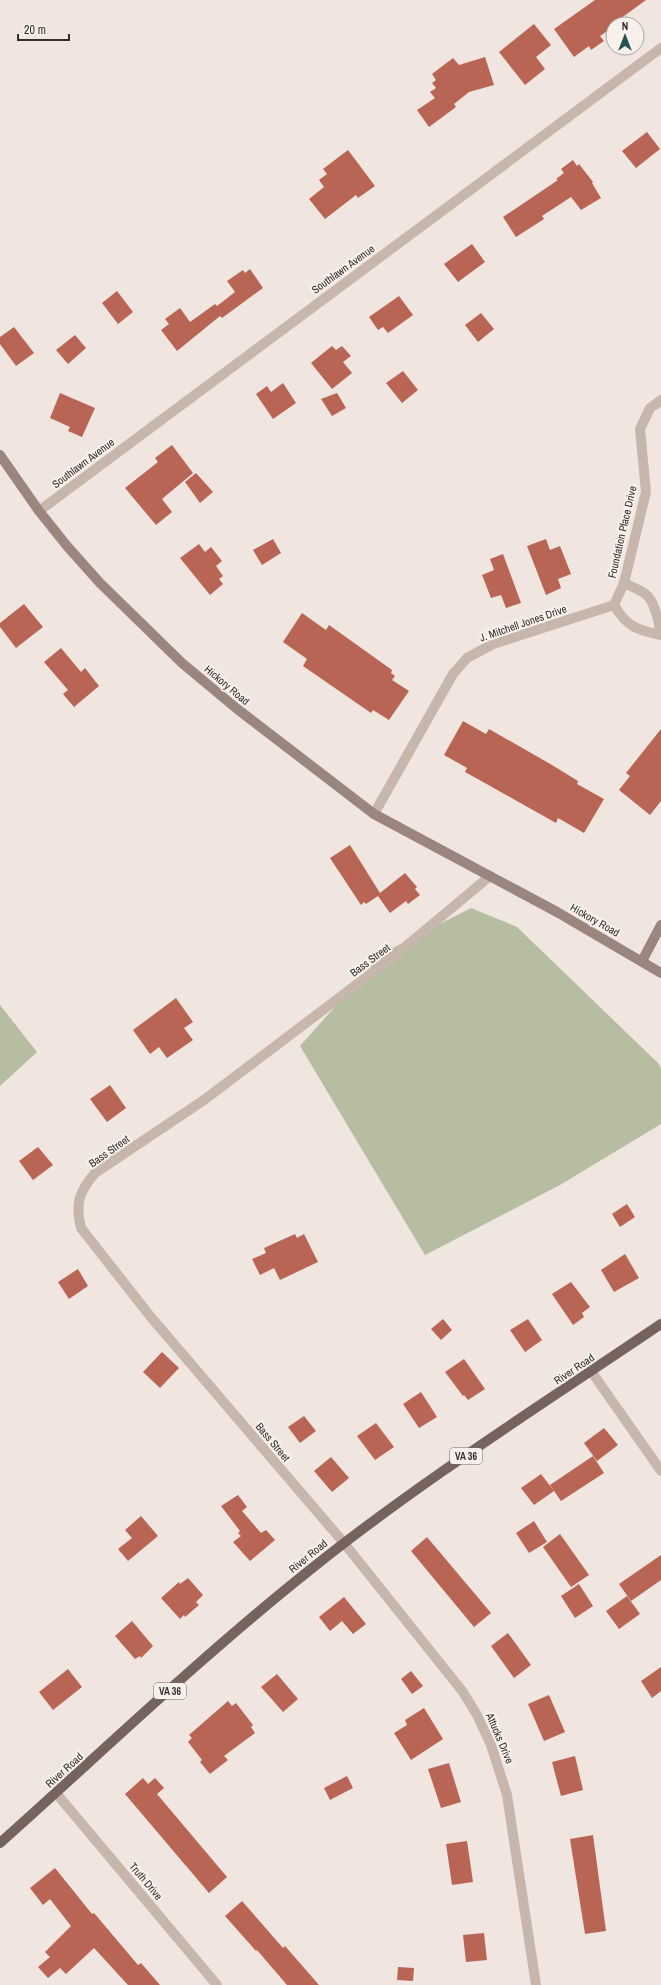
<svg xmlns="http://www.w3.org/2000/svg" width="661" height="1985" viewBox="0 0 661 1985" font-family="'Archivo Narrow',sans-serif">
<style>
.green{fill:#b6bda0}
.building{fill:#b86555}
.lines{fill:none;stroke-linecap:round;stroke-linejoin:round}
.lane{stroke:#c7b6ac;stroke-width:10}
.street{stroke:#c7b6ac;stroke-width:10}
.secondary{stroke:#9a867e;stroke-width:10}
.primary{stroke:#76635d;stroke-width:10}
.labels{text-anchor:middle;stroke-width:4;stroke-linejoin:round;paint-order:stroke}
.shield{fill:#f8f1eb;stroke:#706864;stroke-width:1}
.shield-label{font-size:10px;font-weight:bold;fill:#362d2a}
.street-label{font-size:11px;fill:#362d2a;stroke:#f8f1eb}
</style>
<rect width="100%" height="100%" fill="#f0e6df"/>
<!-- green -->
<g class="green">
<polygon points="471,908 517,927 659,1064 661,1069 661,1124 560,1185 425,1255 300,1046 383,953"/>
<polygon points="0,1005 37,1052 0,1086"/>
</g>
<!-- building -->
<g class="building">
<polygon points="595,0 646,0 613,24 613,27 600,36 604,41 591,50 589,46 574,57 554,29"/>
<polygon points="534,24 551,45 536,57 545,69 525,85 499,52"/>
<polygon points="485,57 494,85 469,92 454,104 456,107 429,127 417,110 435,98 430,92 436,88 432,83 436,80 432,74 453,58 459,65"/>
<polygon points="647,132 660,149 636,168 622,151"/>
<polygon points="348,150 375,186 358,198 356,195 325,219 309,199 324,187 319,180 327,174 323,169"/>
<polygon points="573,160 577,166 579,164 593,182 592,183 601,198 581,210 571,197 542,216 544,219 516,237 503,217 558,180 556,179 564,173 561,169"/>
<polygon points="472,244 485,262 458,282 444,264"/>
<polygon points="250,269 263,288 222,318 220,316 177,351 161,330 169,324 165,319 180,308 190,322 215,304 217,306 235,292 227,281 243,270 245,273"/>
<polygon points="117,291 133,312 118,324 102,303"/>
<polygon points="399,296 413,315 388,333 383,327 378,330 369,317"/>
<polygon points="481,313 494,329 478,342 465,325"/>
<polygon points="14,327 34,353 16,366 0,344 0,337"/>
<polygon points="75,335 86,348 68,364 56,350"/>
<polygon points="332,346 336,350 342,346 351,356 343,362 352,373 332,389 311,363"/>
<polygon points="403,371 418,390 402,403 386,383"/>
<polygon points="283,383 296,403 273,419 256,394 267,386 271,392"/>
<polygon points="60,393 95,408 82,437 68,431 70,427 50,418"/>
<polygon points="337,393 346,408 332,416 321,399"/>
<polygon points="172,445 193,473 162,499 172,512 156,525 125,488 158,462 155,458"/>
<polygon points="196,473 213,492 200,503 185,482"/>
<polygon points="273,539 281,553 262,565 253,550"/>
<polygon points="546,539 550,550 560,546 571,574 558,579 561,588 546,595 527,546"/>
<polygon points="199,544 205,552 211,547 222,561 216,566 223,576 219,579 223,584 210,595 180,558"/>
<polygon points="503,554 521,603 506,608 501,595 491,598 482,575 494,570 490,559"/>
<polygon points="24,604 43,627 16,648 0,627 0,623"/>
<polygon points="302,613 326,630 329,625 392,670 391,673 395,676 392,680 409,691 389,720 373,710 371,713 303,666 307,659 283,642"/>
<polygon points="61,648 81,672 85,668 99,686 74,707 63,694 68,690 44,662"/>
<polygon points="463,721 486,734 489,729 552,765 578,781 577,784 604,799 584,833 558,818 556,823 492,787 465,772 467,768 444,755"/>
<polygon points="661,729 661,801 650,815 619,790 630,776 626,773"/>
<polygon points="350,845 380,893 405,873 417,887 415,889 420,895 408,904 406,901 390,913 378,896 366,904 364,902 361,905 330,858"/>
<polygon points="176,998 193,1022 184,1028 193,1040 167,1058 159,1047 150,1054 133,1030"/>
<polygon points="110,1085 126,1108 107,1122 90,1099"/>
<polygon points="38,1147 53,1165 33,1180 19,1161"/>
<polygon points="627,1204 635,1217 620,1227 612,1214"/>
<polygon points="295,1234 297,1238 304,1234 318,1262 280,1280 274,1268 260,1275 252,1259 266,1253 264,1248"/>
<polygon points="625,1254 639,1278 614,1292 601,1270"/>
<polygon points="78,1269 88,1286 69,1299 58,1282"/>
<polygon points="571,1282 590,1307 582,1313 584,1317 573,1325 552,1294"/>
<polygon points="443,1319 452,1330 441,1340 431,1329"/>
<polygon points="528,1319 542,1340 525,1352 510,1330"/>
<polygon points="162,1352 179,1368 160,1388 143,1372"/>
<polygon points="464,1359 485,1389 468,1400 464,1395 463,1396 445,1372"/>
<polygon points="421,1392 437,1417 419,1428 403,1404"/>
<polygon points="304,1416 316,1431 300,1443 288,1427"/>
<polygon points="376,1423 394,1447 375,1460 357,1436"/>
<polygon points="604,1428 618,1445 597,1461 584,1443"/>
<polygon points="593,1456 604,1473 561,1501 550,1485"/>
<polygon points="331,1457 349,1478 332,1492 314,1471"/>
<polygon points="541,1474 554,1491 534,1505 521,1488"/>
<polygon points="238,1495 247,1507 242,1511 261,1533 266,1530 275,1540 250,1561 233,1542 241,1536 238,1533 240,1531 221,1506"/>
<polygon points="141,1516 158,1536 128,1561 118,1549 132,1538 125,1530"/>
<polygon points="534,1521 547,1542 529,1553 516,1533"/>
<polygon points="560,1534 589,1575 571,1587 543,1547"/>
<polygon points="427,1537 491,1613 474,1627 411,1551"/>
<polygon points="661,1555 661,1580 631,1601 619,1584"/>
<polygon points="188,1578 203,1595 196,1602 199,1605 185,1617 184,1615 180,1619 161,1598 179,1582 180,1584"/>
<polygon points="579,1584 593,1606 575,1618 561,1596"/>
<polygon points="627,1596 640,1614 619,1629 606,1611"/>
<polygon points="344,1597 366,1624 353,1634 342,1621 330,1631 319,1617"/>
<polygon points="132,1621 153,1646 141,1658 140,1656 135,1659 115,1636"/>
<polygon points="508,1633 531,1665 514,1678 491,1646"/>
<polygon points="661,1667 661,1691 652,1698 641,1681"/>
<polygon points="68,1669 82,1687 53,1710 39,1692"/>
<polygon points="411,1671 423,1686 412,1694 401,1679"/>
<polygon points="277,1674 298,1699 283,1712 261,1687"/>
<polygon points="549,1695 565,1732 544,1741 528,1704"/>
<polygon points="228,1701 232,1706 236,1703 253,1725 251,1727 255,1733 224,1756 228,1760 210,1774 200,1762 202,1760 188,1742 192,1738 189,1735"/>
<polygon points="424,1708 443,1739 411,1760 394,1733 407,1725 405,1720"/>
<polygon points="575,1756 583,1790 561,1796 552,1762"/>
<polygon points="449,1763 461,1802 441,1808 428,1769"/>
<polygon points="347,1776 353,1788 330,1800 324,1788"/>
<polygon points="143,1778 148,1784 155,1778 164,1788 157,1794 227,1877 209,1893 125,1794"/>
<polygon points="593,1835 606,1931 585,1934 570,1839"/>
<polygon points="467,1841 473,1882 452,1885 446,1844"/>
<polygon points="55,1868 92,1914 94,1913 138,1965 141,1963 160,1985 128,1985 94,1948 66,1974 60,1968 48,1978 38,1967 50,1957 45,1952 71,1926 50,1899 43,1905 30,1888"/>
<polygon points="242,1901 283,1948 285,1946 319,1985 287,1985 257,1950 256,1951 225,1916"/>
<polygon points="484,1933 487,1960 466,1962 463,1935"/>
<polygon points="398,1967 414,1968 413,1981 397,1980"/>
</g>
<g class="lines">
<!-- lane -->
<path class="lane" d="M 624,583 C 643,592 650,592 656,613 C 659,621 660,627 660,635"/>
<!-- street -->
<g class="street">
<polyline points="39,511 661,48"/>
<polyline points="614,605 624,583 646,492 640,429 650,408 661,400"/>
<path d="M 374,814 L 453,674 L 467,658 L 493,644 L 614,605 C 627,627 637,630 661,635"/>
<path d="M 490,876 L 393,957 L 204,1100 L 95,1173 C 79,1192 75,1203 81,1228 L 150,1316 L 344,1543 L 463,1692 L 477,1715 L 491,1745 L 507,1795 L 536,1985"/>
<polyline points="591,1371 661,1471"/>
<polyline points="56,1793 217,1985"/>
</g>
<!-- secondary -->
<g class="secondary">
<polyline points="0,455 39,511 67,546 100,583 182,663 236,708 374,814 557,912 661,973"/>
<polyline points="642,961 661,925"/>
</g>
<!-- primary -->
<path class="primary" d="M 0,1843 C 103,1751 203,1655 311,1569 C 422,1480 543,1404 661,1324"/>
</g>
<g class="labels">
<!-- shield labels -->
<g class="shield">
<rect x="450" y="1448" width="32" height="16" rx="3"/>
<rect x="154" y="1683" width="32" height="16" rx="3"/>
</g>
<g class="shield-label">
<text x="466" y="1460">VA 36</text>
<text x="170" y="1695">VA 36</text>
</g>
<!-- street labels -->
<g class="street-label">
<text transform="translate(343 269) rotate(-36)" y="4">Southlawn Avenue</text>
<text transform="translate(83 463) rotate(-37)" y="4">Southlawn Avenue</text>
<text transform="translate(622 532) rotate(-77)" y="4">Foundation Place Drive</text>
<text transform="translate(523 623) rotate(-19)" y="4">J. Mitchell Jones Drive</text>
<text transform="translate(227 685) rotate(40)" y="4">Hickory Road</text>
<text transform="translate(595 920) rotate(30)" y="4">Hickory Road</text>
<text transform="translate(370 960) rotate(-37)" y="4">Bass Street</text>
<text transform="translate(109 1151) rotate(-35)" y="4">Bass Street</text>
<text transform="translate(574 1369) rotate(-34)" y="4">River Road</text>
<text transform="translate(273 1442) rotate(50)" y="4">Bass Street</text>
<text transform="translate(308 1556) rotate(-39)" y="4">River Road</text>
<text transform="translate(500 1738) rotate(67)" y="4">Attucks Drive</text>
<text transform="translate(64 1770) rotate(-42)" y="4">River Road</text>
<text transform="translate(146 1881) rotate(50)" y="4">Truth Drive</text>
</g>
</g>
<!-- north arrow -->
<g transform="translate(625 36)"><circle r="19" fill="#f8f1eb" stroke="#aaa39e"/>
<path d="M0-3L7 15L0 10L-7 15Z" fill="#245252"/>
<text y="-6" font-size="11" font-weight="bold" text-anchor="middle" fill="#362d2a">N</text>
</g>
<!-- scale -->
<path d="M18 34v6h51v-6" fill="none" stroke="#362d2a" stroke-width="2"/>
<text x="24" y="34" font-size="12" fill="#362d2a" stroke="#f8f1eb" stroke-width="3" paint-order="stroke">20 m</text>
</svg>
